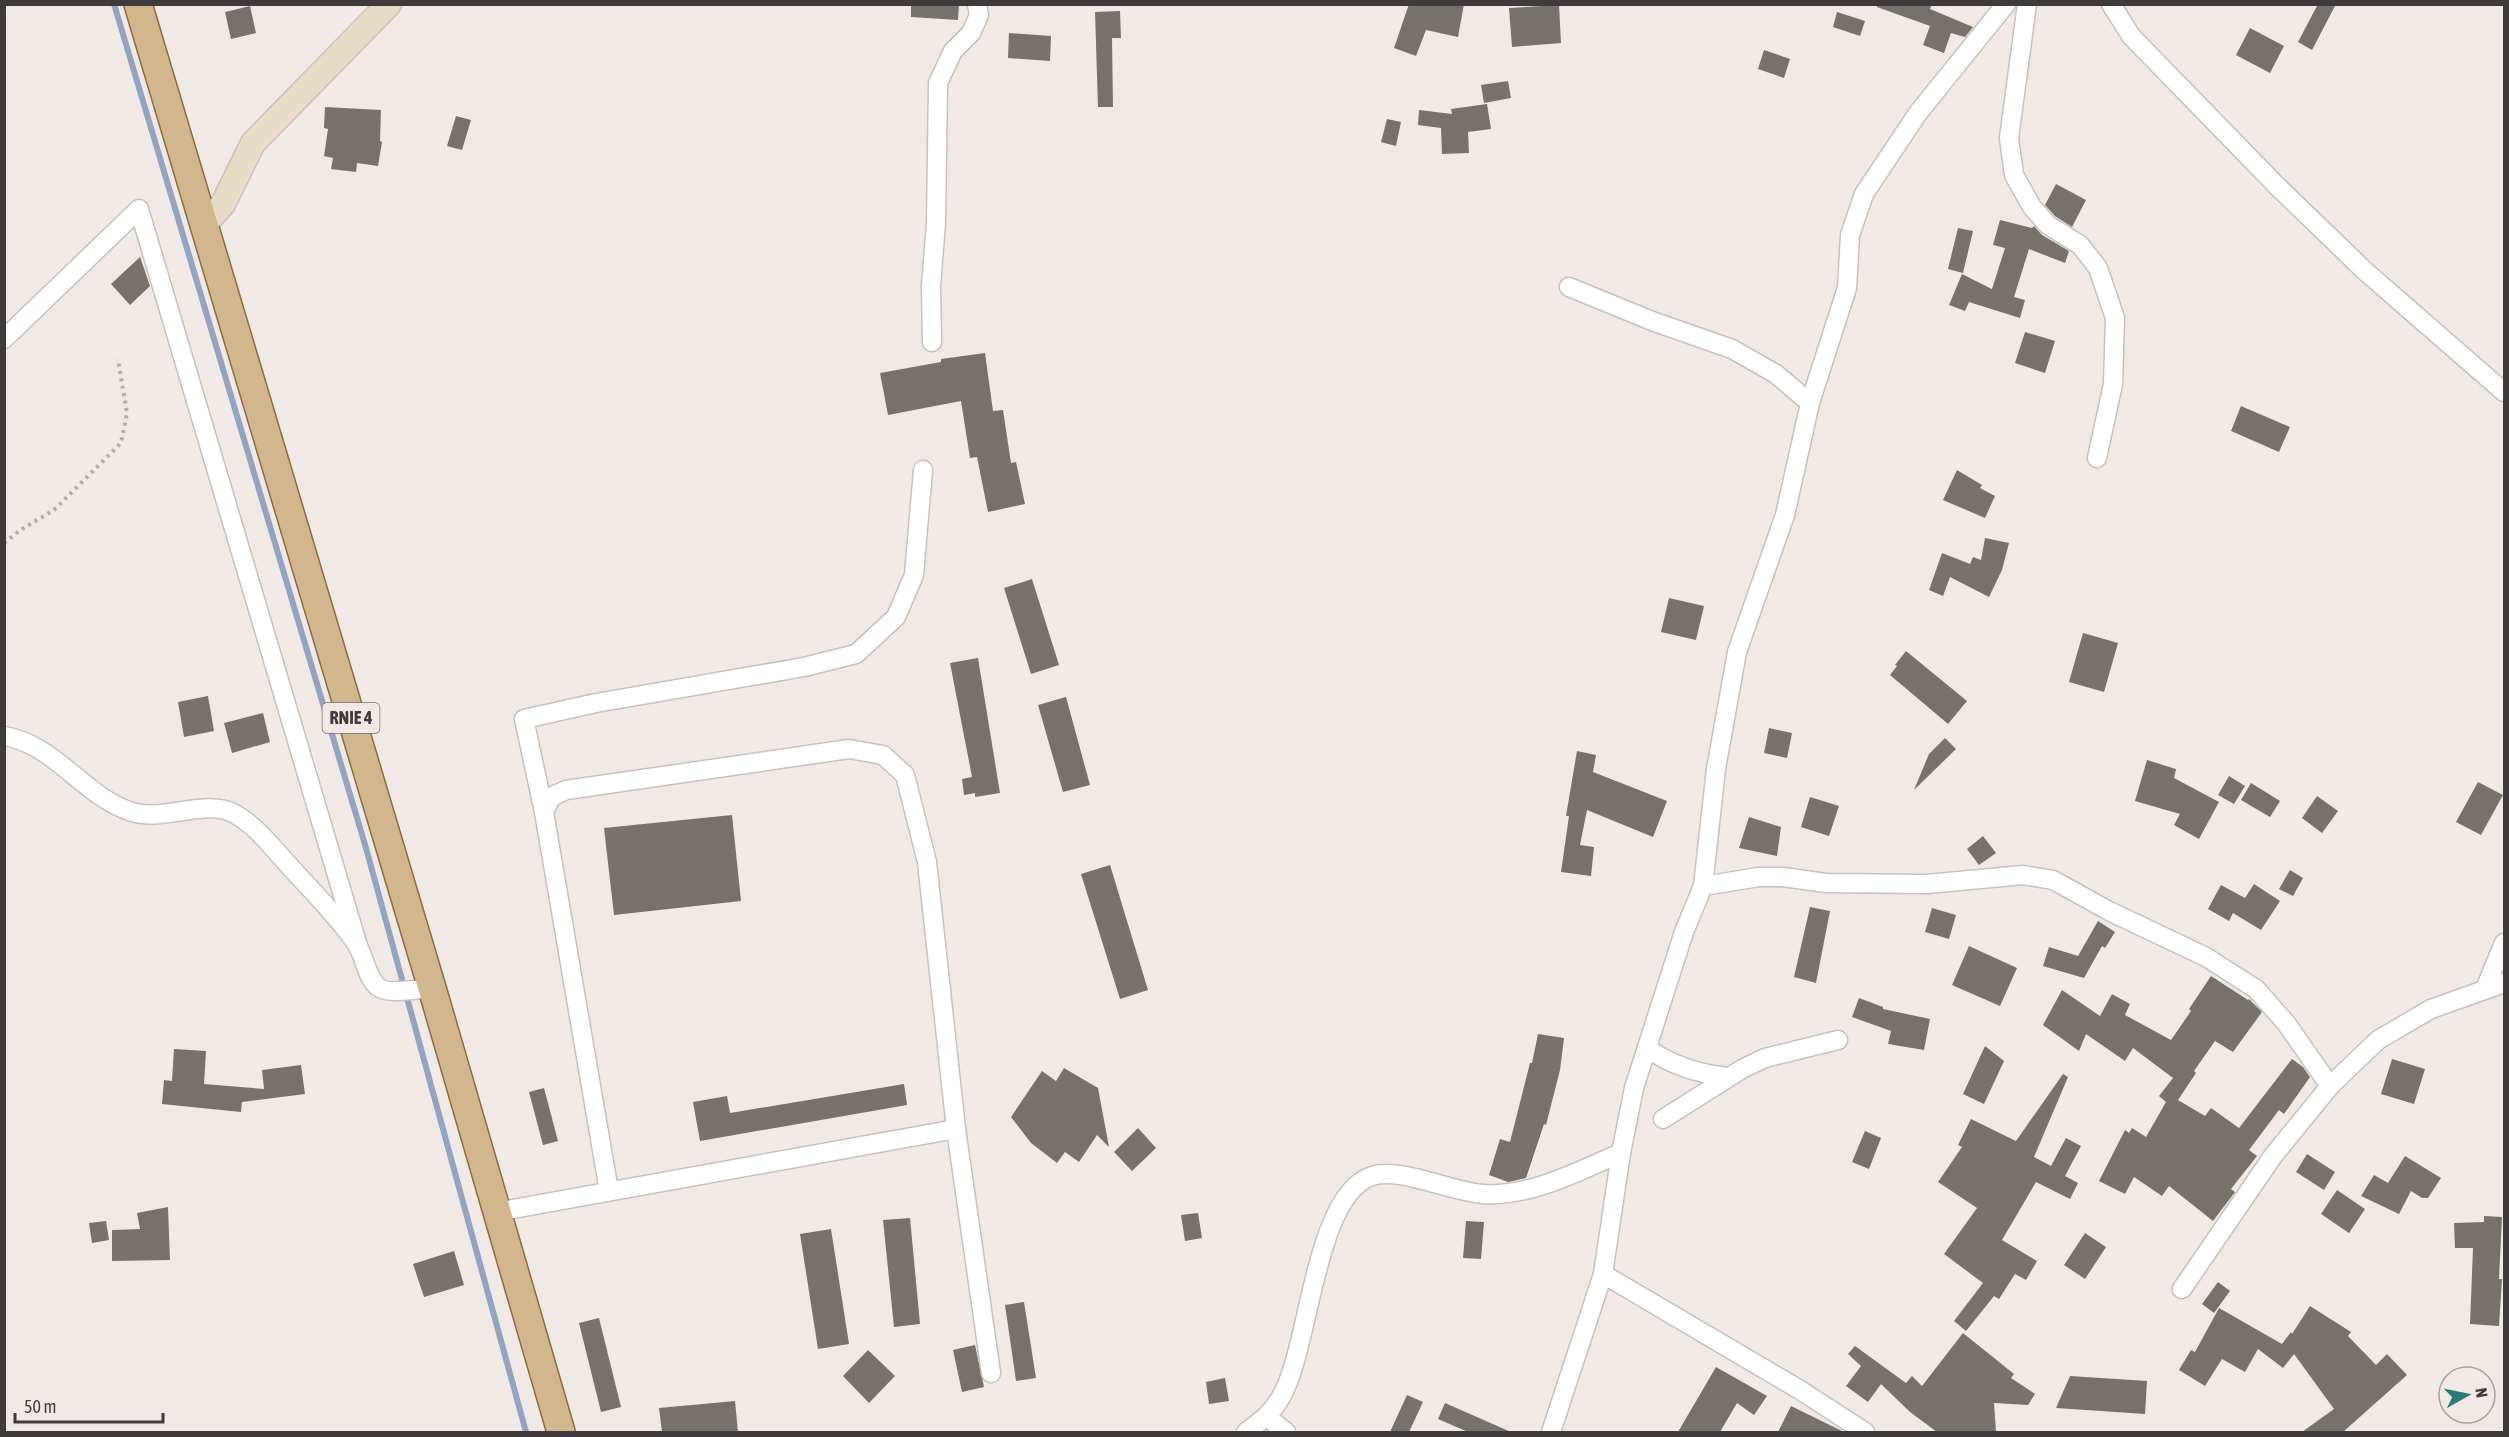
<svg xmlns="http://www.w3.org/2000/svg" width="2509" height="1437" viewBox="0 0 2509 1437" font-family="'Asap Condensed',sans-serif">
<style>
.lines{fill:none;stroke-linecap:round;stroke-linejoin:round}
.stream{stroke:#94a3c0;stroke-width:6}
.building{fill:#77716c}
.street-casing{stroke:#c8c0bc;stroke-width:21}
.secondary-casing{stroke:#c8c0bc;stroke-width:27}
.primary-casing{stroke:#8b6c3f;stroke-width:30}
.path{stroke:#b2aca9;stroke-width:4;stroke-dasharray:3 4.5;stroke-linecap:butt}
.street{stroke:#fff;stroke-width:18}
.secondary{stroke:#e8dbc6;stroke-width:24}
.primary{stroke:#d2b78e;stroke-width:27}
.labels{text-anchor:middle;stroke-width:6;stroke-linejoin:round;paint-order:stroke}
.shield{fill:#f1e9e5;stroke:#746f6d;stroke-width:1.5}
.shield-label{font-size:18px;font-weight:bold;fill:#3e3b3a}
</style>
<rect width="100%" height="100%" fill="#f1e9e5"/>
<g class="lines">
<!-- stream -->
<polyline class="stream" points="114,4 366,848 526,1432"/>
</g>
<!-- building -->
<g class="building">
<polygon points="911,4 959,4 958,20 911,17"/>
<polygon points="1409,4 1464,4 1458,37 1426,30 1416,56 1394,48"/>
<polygon points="1877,4 1932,4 1930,9 1973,27 1965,37 1951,33 1944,53 1923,45 1930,26 1877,7"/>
<polygon points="2318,4 2336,4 2312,50 2298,42"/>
<polygon points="1559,5 1561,43 1512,47 1509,8"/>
<polygon points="250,6 256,33 231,39 225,12"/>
<polygon points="1120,11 1121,38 1112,38 1113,107 1098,107 1095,12"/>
<polygon points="1837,12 1865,21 1860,36 1833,27"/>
<polygon points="2250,28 2284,46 2270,73 2236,55"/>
<polygon points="1009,33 1051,36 1050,61 1008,58"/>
<polygon points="1764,50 1790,59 1784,78 1758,69"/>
<polygon points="1508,81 1511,98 1484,103 1481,85"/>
<polygon points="1487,104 1491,129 1468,132 1469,153 1442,154 1441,128 1418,125 1419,110 1452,114 1451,109"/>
<polygon points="325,107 381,110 380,141 382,142 378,166 357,163 356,172 331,169 333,158 324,156 328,129 324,128"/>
<polygon points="456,116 471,120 462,150 447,146"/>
<polygon points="1387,119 1401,122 1396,146 1381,142"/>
<polygon points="2056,184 2086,200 2072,227 2055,216 2045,205"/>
<polygon points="2000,220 2032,228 2034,226 2042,235 2069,251 2065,263 2029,249 2014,297 2025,300 2020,318 1969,302 1965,311 1949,305 1962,274 1992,289 2005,248 1993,245"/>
<polygon points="1958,228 1973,231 1963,273 1948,269"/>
<polygon points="140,257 150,286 130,305 111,284"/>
<polygon points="2025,332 2055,341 2045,373 2015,363"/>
<polygon points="985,353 993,411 1003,410 1011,463 1016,462 1025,504 988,512 977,457 970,458 961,401 888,415 880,373 941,362 941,359"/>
<polygon points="2241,406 2290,427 2279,452 2231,431"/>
<polygon points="1957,470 1982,485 1980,488 1995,496 1985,518 1943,500"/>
<polygon points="1985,538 2009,543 2002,570 1989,597 1950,577 1943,596 1929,590 1942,553 1970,564 1973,557 1981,560"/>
<polygon points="1032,579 1059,665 1031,674 1004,588"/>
<polygon points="1669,598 1704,606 1696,640 1661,632"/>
<polygon points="2083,633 2118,643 2104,692 2069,682"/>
<polygon points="1906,651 1967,701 1948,724 1890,675 1897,666 1895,665"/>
<polygon points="978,658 1000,793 975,797 975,793 964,795 962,779 972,777 950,663"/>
<polygon points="208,696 214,731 184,737 178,702"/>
<polygon points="1066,697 1090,785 1063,792 1038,705"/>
<polygon points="263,713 270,742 232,753 224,723"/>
<polygon points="1769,728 1792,733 1787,758 1764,753"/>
<polygon points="1945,738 1956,749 1914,790 1929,754"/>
<polygon points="1577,751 1596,755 1593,772 1667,801 1653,837 1587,810 1580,845 1594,847 1591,876 1561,872 1569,816 1566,816"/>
<polygon points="2147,760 2176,769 2174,778 2219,802 2199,839 2174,825 2180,814 2135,801"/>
<polygon points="2229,776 2245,786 2234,804 2218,795"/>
<polygon points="2478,782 2503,795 2481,835 2456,822"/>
<polygon points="2251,783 2280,801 2270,817 2241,800"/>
<polygon points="2317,796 2338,811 2322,833 2302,818"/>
<polygon points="1810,797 1839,806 1829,836 1801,827"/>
<polygon points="732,815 741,901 614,915 604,828"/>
<polygon points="1749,817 1781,827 1777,856 1739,848"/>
<polygon points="1983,836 1996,853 1979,865 1967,849"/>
<polygon points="1110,865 1148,990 1120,999 1081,874"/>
<polygon points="2290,870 2303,878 2293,896 2279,889"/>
<polygon points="2254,884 2280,901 2261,930 2233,913 2229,921 2208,909 2221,885 2245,898"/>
<polygon points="1810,907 1830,911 1816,983 1794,977"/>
<polygon points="1932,908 1956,915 1949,939 1925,932"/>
<polygon points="2098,921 2115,932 2105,948 2102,946 2084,978 2043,966 2049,947 2078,956"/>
<polygon points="1969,946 2017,968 2000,1006 1952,985"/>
<polygon points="2211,976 2248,1000 2249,999 2262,1012 2233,1052 2215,1041 2194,1071 2196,1073 2178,1100 2205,1116 2211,1108 2239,1128 2292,1059 2303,1067 2310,1077 2284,1114 2279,1110 2249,1150 2257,1156 2231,1189 2235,1192 2213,1221 2169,1186 2162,1196 2134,1177 2125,1194 2099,1181 2125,1130 2129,1133 2132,1128 2146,1137 2166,1102 2159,1096 2173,1078 2133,1048 2125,1061 2086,1034 2079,1051 2043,1025 2062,990 2100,1016 2112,994 2130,1004 2125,1015 2171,1040 2191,1011 2189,1009"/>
<polygon points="1859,998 1883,1007 1883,1009 1930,1019 1924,1050 1888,1044 1891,1031 1852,1017"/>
<polygon points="1538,1034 1564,1038 1560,1070 1546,1125 1544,1124 1526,1178 1508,1182 1489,1175 1500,1139 1510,1142 1530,1063 1532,1063"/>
<polygon points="1985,1046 2004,1061 1984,1104 1963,1094"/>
<polygon points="174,1049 206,1051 204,1084 264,1089 262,1070 301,1065 305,1094 242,1102 241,1112 162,1104 164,1080 172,1081"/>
<polygon points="2392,1059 2425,1069 2414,1104 2381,1094"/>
<polygon points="1064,1068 1098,1088 1109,1147 1097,1135 1079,1162 1065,1152 1057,1163 1031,1143 1011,1117 1042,1071 1056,1081"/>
<polygon points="2063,1074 2068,1077 2034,1157 2051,1166 2066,1138 2081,1146 2065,1176 2078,1183 2070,1199 2036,1182 2002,1240 2037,1261 2026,1280 2015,1274 1999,1299 1994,1296 1966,1331 1954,1321 1983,1283 1944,1254 1977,1208 1938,1182 1962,1147 1958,1145 1971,1119 2016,1141"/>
<polygon points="904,1084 907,1105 700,1141 693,1102 727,1096 730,1113"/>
<polygon points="544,1088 558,1141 543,1145 529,1092"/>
<polygon points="1138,1128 1156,1148 1132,1171 1114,1152"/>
<polygon points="1865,1131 1881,1138 1869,1169 1852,1162"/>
<polygon points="2307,1154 2335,1172 2324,1190 2296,1172"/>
<polygon points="2405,1156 2441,1178 2428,1198 2422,1198 2411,1191 2399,1214 2361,1196 2374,1175 2388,1183"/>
<polygon points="2337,1190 2365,1209 2349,1233 2321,1214"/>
<polygon points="168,1207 170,1260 112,1261 112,1230 140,1229 137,1213"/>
<polygon points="1198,1213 1202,1238 1185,1241 1181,1215"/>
<polygon points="2484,1216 2502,1217 2499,1279 2502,1279 2499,1326 2470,1324 2473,1248 2455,1248 2454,1223 2484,1222"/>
<polygon points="910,1218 920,1324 894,1327 883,1220"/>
<polygon points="106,1221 109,1240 92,1243 89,1223"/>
<polygon points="1466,1221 1484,1222 1481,1259 1463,1258"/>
<polygon points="831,1229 849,1344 818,1349 800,1234"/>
<polygon points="2085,1233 2106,1247 2085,1279 2064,1265"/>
<polygon points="454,1251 464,1285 424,1297 413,1264"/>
<polygon points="2218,1282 2230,1291 2214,1313 2202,1304"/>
<polygon points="1024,1302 1036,1378 1016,1381 1005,1305"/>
<polygon points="2310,1306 2351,1332 2348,1336 2376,1365 2387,1354 2407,1375 2343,1432 2302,1432 2334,1409 2294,1354 2283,1368 2258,1349 2245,1372 2222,1359 2205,1386 2179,1370 2191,1350 2195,1352 2219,1308 2282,1344 2291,1332 2292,1334"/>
<polygon points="599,1318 621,1407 601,1412 579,1323"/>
<polygon points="1963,1333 2014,1374 2011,1378 2035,1394 2028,1405 1994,1403 1996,1432 1937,1432 1910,1412 1881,1384 1868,1402 1846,1386 1861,1366 1848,1354 1855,1346 1906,1383 1912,1376 1922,1386"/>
<polygon points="975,1345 984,1387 962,1392 953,1350"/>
<polygon points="868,1350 895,1376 869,1403 843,1376"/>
<polygon points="1716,1367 1767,1396 1754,1415 1737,1403 1720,1432 1678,1432"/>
<polygon points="2070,1376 2147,1381 2145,1414 2056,1408"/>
<polygon points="1225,1378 1229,1401 1209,1404 1206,1382"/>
<polygon points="1407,1395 1423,1402 1409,1432 1390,1432"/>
<polygon points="735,1401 738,1432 662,1432 659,1408"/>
<polygon points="1445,1403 1511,1432 1468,1432 1438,1419"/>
<polygon points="1791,1406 1844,1432 1778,1432"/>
</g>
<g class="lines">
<!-- street casing -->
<g class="street-casing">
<g id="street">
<polyline points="2027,4 2009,138 2014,175 2032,207 2048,225 2080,245 2098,268 2115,318 2113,384 2097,458"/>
<polyline points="2111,4 2131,36 2277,186 2365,271 2504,392"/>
<polyline points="4,339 139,209 358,946"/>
<polyline points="932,342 931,286 936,223 938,83 953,51 971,33 979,15 977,4"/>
<polyline points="1810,403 1847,288 1850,235 1864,194 1918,113 2006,4"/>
<path d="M 4,736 C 55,744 84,797 132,812 C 163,822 207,798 235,814 C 258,827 276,852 294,871 C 315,894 338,917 356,943 C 365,956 366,977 378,987 C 387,995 420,989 432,988"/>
<polyline points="544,812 524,719 596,703 804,667 856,654 896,617 914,575 923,470"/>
<polyline points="1703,886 1759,877 1783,877 1826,883 1927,884 2023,875 2053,880 2109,911 2206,957 2256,989 2286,1023 2330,1086"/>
<polyline points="2485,989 2504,943"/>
<path d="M 1647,1048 C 1672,1066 1698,1074 1729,1077"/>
<polyline points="1663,1119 1742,1069 1765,1058 1838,1040"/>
<polyline points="609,1191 544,812 551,797 566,790 849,749 883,755 905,775 927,862 956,1129"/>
<polyline points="496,1212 956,1129 991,1373"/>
<polyline points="1603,1274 1800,1390 1865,1432"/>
<polyline points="2182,1289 2273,1156 2330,1086 2378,1040 2431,1009 2504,983"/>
<polyline points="1267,1417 1286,1432"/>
<path d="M 1246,1432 C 1260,1422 1272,1413 1281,1397 C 1310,1348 1314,1195 1372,1176 C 1400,1167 1452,1192 1483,1194 C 1531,1197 1578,1171 1621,1153"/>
<polyline points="1551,1432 1603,1274 1621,1153 1634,1088 1684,932 1703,886 1716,769 1737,652 1785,515 1810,403 1776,374 1732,349 1652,321 1569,287"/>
</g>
</g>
<!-- secondary casing -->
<g class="secondary-casing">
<polyline id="secondary" points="204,225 223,204 253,143 389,4"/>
</g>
<!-- primary casing -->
<g class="primary-casing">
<polyline id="primary" points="138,4 432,988 561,1432"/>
</g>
<!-- path -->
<polyline class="path" points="4,543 22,529 54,510 121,443 127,413 118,359"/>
<!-- street -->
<use href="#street" class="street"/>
<!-- secondary -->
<use href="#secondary" class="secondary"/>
<!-- primary -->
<use href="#primary" class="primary"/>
</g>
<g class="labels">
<!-- shield labels -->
<rect class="shield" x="322.5" y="703" width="57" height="30" rx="4.5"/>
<g class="shield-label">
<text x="351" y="724">RNIE 4</text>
</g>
</g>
<!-- border -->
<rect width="2509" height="1437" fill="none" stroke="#3e3b3a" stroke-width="12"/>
<!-- north arrow -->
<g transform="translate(2467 1395) rotate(81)"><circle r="28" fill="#f1e9e5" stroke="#a9a3a1" stroke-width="1.5"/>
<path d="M0-4.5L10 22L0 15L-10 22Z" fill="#30797a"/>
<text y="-9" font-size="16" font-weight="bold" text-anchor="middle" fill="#3e3b3a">N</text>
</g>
<!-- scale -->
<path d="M15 1413v9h148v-9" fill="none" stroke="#3e3b3a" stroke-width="3"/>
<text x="24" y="1413" font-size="18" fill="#3e3b3a" stroke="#f1e9e5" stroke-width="4.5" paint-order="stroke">50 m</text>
</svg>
